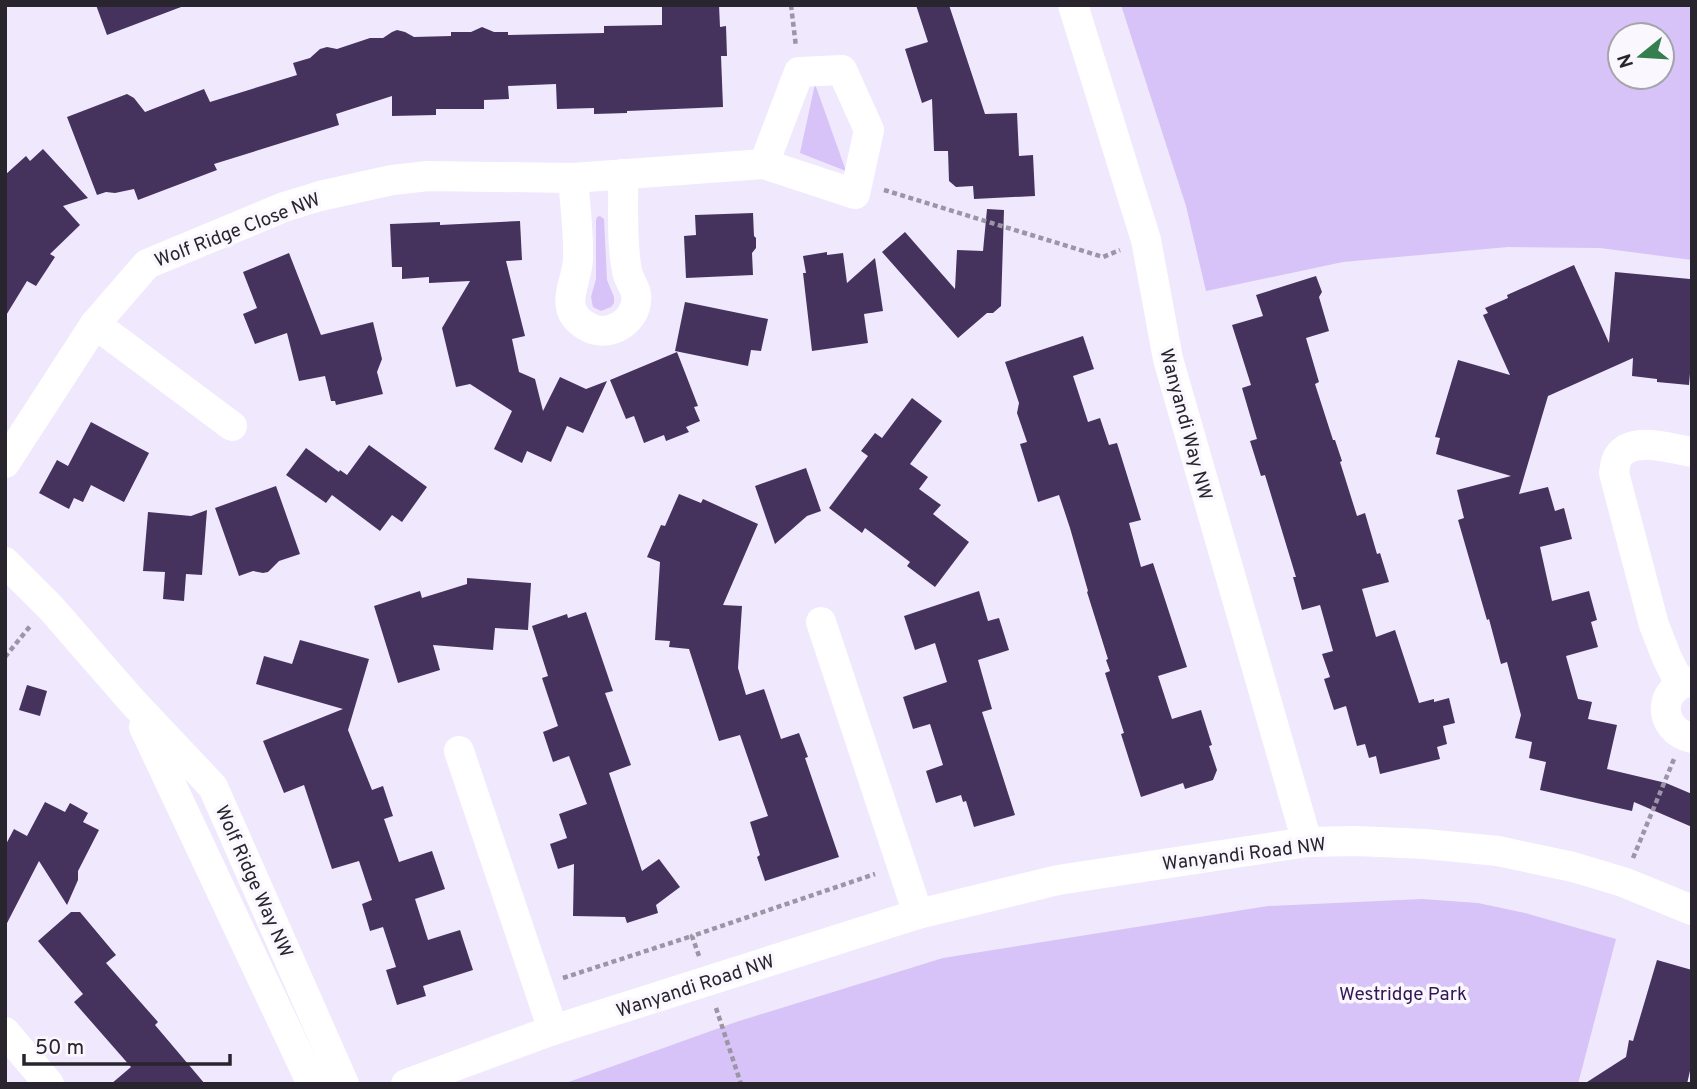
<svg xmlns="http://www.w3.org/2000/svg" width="1697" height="1089" viewBox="0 0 1697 1089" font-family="Overpass,sans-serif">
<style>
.green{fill:#d7c3f7;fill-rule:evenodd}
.building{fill:#45335e}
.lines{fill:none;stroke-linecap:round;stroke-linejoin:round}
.path{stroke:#9b95a5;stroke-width:4.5;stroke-dasharray:5 3.5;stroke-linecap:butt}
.minor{stroke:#fff;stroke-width:30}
.labels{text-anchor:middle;stroke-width:7;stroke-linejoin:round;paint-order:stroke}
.street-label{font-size:19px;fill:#28252e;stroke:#faf8fe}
.park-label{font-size:19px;fill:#341753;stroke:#faf8fe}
</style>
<rect width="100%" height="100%" fill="#f0e8fd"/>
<!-- green -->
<g class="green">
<path d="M 1121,5 L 1692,5 L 1692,260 L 1600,248 L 1508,247 L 1343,262 L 1206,291 L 1186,206 ZM 1620,35 L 1662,35 L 1662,77 L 1620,77 Z"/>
<polygon points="815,84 846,171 800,153"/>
<polygon points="600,216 604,219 607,280 614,297 614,303 611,307 601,311 593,307 591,297 596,279 596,220 597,217"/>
<polygon points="1422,899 1478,903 1525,913 1616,939 1578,1084 563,1084 736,1022 943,958 1268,906"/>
</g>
<!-- building -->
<g class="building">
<polygon points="96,5 180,5 181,7 107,35"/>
<polygon points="698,5 719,5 720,27 726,26 727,56 721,56 723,107 627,111 627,113 594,114 594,108 557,109 556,84 508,86 509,99 484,100 484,109 436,109 436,115 392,116 392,96 336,114 339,125 214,164 217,170 138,200 134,189 115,193 106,192 97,195 67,117 127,94 134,98 145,112 204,89 210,102 297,75 293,63 310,58 320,49 327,47 337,49 370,38 383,38 392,32 397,30 405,32 414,37 451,36 451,32 471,32 482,27 494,32 508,32 508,35 604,33 604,26 662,25 662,6"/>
<polygon points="916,5 949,5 985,114 1017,113 1019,156 1033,155 1035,196 974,199 973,186 956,187 949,181 948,151 934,151 932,99 922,103 905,49 928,42"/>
<polygon points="43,149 88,198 63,206 80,225 50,254 55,257 36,286 27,281 5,317 5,175 26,156 30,161"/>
<polygon points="987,209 1004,210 1001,306 993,313 987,313 958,338 882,252 905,232 955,289 957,250 983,251"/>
<polygon points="753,213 754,236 756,238 756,248 752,253 753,275 686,278 684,236 696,235 695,215"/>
<polygon points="520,221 522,260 506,261 525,336 512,339 519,372 535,379 543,411 560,377 586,389 607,381 583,433 567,426 551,462 527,451 522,463 494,449 512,411 470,384 456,387 442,328 470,281 429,283 429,277 402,279 402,267 392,267 390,224 440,222 440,225"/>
<polygon points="827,252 827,255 843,253 847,283 875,258 883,311 864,314 868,343 812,351 803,273 806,273 803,256"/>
<polygon points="289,253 321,335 373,322 382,359 377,372 383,394 336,405 335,401 331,401 325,376 299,381 287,333 255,344 243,314 257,308 243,272"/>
<polygon points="1574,265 1609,343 1615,272 1690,279 1690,286 1692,286 1692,350 1689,385 1657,382 1657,379 1632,376 1633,358 1548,396 1519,494 1548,487 1555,511 1564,508 1572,539 1540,547 1552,601 1589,591 1597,620 1591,622 1598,647 1566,656 1578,699 1592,702 1588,719 1617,725 1607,769 1666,783 1692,794 1692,827 1634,802 1632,811 1540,790 1546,762 1529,758 1532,742 1515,738 1521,715 1507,662 1501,664 1489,619 1487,620 1458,520 1464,518 1457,490 1511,476 1436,454 1440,438 1435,437 1458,360 1510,375 1483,315 1488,313 1485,308 1508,298 1507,295"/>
<polygon points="1316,276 1322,292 1319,297 1329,331 1306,338 1319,382 1315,384 1333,440 1335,440 1342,461 1340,462 1357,516 1365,513 1377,554 1380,553 1389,582 1362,589 1376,637 1395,630 1419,703 1434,699 1434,702 1449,698 1455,723 1443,726 1447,744 1437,747 1440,759 1380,774 1376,756 1369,758 1365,744 1357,746 1346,706 1334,710 1324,679 1330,677 1322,654 1333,651 1320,605 1302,610 1293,577 1296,577 1265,475 1261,476 1250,441 1257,439 1242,388 1251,385 1232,325 1263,316 1256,295"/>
<polygon points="685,302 768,319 761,351 751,350 748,366 675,351"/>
<polygon points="1083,336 1094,369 1073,376 1088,422 1100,418 1109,445 1117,443 1141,520 1129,523 1141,567 1153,563 1187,667 1158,676 1172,719 1201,710 1212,745 1209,746 1217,770 1213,780 1185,789 1183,783 1141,797 1121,734 1124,733 1105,673 1110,671 1106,660 1108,659 1087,592 1088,591 1070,528 1059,495 1038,502 1020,444 1027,442 1017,413 1019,403 1005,362"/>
<polygon points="677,352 698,406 694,407 700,421 686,427 689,432 666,441 664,435 644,443 634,416 626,419 610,380"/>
<polygon points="912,398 942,421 910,464 928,477 919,489 941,505 933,514 969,542 935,587 907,566 910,562 865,528 862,533 829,508 868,456 861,451 875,433 882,438"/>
<polygon points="91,422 149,453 124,502 91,485 83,502 74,498 69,509 39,493 57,460 68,466"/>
<polygon points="369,445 427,487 402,522 392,515 380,531 332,495 326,503 286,475 306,448 339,472 340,470 347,475"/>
<polygon points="806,468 821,511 807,516 775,544 755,486"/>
<polygon points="276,486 300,554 279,561 268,572 263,573 253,571 239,576 215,508"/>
<polygon points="679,494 701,503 703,499 758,524 723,605 742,606 738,668 746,695 764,689 781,739 799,733 808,757 805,758 839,857 765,881 757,857 760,855 750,822 768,816 740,735 719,741 689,649 669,647 670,641 655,640 660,562 647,557 661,525 665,526"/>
<polygon points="207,510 202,575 186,574 184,601 163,599 165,572 143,571 148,512 191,516"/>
<polygon points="467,578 531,583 528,630 495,628 493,650 433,645 440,670 398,683 374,606 420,591 422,598 467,584"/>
<polygon points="979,591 988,621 999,618 1009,650 978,660 992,709 982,712 1015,815 974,827 966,801 963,802 961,795 936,803 926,771 943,765 930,724 913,729 903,697 947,682 935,643 915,650 904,616"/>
<polygon points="586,612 613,691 605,693 631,765 609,773 642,871 659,859 680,887 656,905 658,913 627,923 625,917 573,916 574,864 558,869 550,844 567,838 559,814 587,804 569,756 553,762 543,732 558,726 542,678 548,676 532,626 567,614 568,618"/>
<polygon points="300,640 369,659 348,730 372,790 383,786 393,816 384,819 399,862 432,851 445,889 415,899 428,940 460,930 473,970 423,986 426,996 397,1005 386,970 396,967 383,927 370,931 362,904 372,900 359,861 332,869 304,785 284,793 263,741 343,709 256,684 264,656 292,664"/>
<polygon points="27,685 47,691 40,716 19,710"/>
<polygon points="45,802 65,812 70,803 88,813 83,822 99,830 78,871 78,880 67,905 39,861 5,927 5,846 14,829 27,836"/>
<polygon points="71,912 80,912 116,955 106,963 158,1022 155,1025 205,1084 111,1084 131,1067 74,1002 83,994 38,941"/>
<polygon points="1657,960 1692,970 1692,1062 1687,1084 1584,1084 1626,1057 1629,1040 1633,1041"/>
</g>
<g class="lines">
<!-- path -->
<g class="path">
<polyline points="791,5 796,47"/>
<polyline points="884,190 1103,257 1120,250"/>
<polyline points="5,657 31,625"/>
<polyline points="1633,858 1674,759"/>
<polyline points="699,956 692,936 875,874"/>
<polyline points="563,978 692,936"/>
<polyline points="716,1008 741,1084"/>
</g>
<!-- minor -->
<g class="minor">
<polyline points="1073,5 1146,240 1168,359 1307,842"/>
<path d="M 573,178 C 575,205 579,233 578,259 C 577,284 556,310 588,327 C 595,331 605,332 613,329 C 624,325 632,317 635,307 C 640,290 630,285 627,271 C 621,240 624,206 623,174"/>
<polyline points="95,324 232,426"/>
<polyline points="5,463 95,324 147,264 284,207 320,196 392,180 428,176 573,178 764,164 855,194 869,130 842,70 799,72 764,164"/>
<polyline points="5,562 51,608 132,701 213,787 344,1084"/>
<polyline points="821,622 918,914"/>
<path d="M 1692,681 C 1657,687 1657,730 1692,738"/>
<path d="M 1680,684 L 1667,658 L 1654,625 L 1614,473 C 1615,468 1615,461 1618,457 C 1632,435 1671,449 1692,452"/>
<polyline points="144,727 312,1084"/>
<polyline points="459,751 553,1030"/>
<polyline points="5,1032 49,1084"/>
<polyline points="406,1084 553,1030 918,914 1058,880 1307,842 1356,841 1425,844 1498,851 1573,867 1623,882 1692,910"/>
</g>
</g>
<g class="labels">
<!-- street labels -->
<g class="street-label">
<text transform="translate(237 229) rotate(-21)" y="7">Wolf Ridge Close NW</text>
<text transform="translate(1187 424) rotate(75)" y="7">Wanyandi Way NW</text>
<text transform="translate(1244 853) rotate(-7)" y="7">Wanyandi Road NW</text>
<text transform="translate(255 881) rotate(66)" y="7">Wolf Ridge Way NW</text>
<text transform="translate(695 985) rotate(-18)" y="7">Wanyandi Road NW</text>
</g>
<!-- park labels -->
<g class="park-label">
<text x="1403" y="1000">Westridge Park</text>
</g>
</g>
<!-- border -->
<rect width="1697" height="1089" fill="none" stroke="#28252e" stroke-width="14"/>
<!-- north arrow -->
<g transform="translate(1641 56) rotate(252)"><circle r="33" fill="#faf8fe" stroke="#a6a4ab" stroke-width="2"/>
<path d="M0-5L12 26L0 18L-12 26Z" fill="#347f4d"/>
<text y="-10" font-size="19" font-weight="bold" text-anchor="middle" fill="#28252e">N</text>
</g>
<!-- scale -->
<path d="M24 1054v10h206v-10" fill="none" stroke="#28252e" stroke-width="3.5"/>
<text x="35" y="1054" font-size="21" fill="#28252e" stroke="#faf8fe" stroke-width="5" paint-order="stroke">50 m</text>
</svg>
